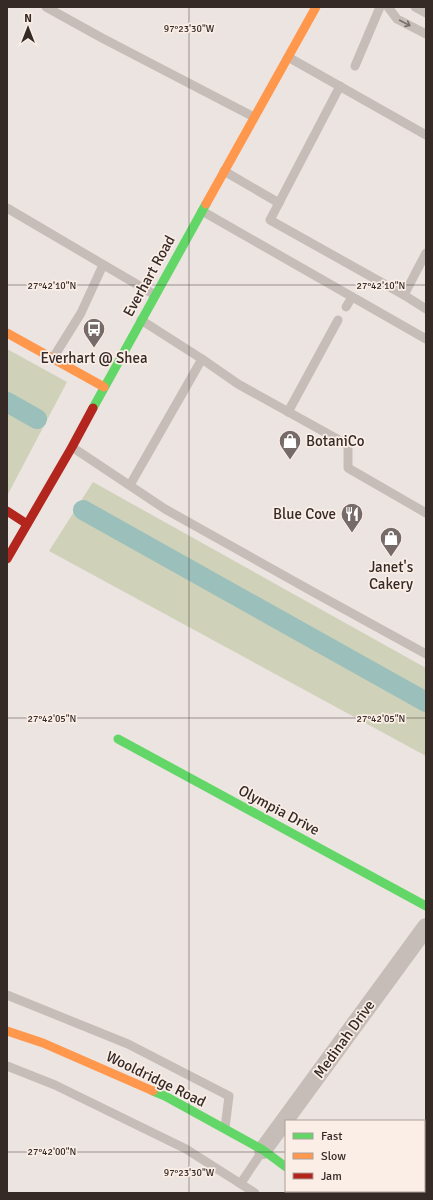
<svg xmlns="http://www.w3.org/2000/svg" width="433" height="1200" viewBox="0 0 433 1200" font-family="Signika,sans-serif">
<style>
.green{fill:#d0d1b9}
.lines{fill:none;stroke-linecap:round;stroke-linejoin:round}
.canal{stroke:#9bc0bb;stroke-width:20}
.lane{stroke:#c6bdb8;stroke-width:9}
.street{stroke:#c6bdb8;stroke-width:18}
.fast{stroke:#63d668;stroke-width:9}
.slow{stroke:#ff974d;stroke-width:9}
.jam{stroke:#b3261e;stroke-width:9}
.oneway{stroke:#776c68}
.ticks{fill:none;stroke:#362a27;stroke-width:1;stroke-opacity:0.45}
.labels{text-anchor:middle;stroke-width:3.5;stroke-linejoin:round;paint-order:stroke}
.street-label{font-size:15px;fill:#362a27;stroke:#faeee6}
.poi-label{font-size:15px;fill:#362a27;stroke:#faeee6}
.ticks-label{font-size:10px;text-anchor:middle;fill:#362a27;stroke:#faeee6;stroke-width:3.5;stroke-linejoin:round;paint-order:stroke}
</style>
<rect width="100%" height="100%" fill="#ece4e0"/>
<!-- green -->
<g class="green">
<polygon points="7,349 67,382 8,494 7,493"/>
<polygon points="93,482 426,668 426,756 49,551"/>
</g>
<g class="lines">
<!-- canal -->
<g class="canal">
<polyline points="7,402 37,419"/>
<polyline points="83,510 426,702"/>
</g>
<!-- lane -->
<g class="lane">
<polyline points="46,7 102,38 254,117"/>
<polyline points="388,7 397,19 426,34"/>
<polyline points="415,7 426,13"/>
<polyline points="288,57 426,135"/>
<polyline points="355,66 380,7"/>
<polyline points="340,86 270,220 404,295 426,309"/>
<polyline points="224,171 279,203"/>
<polyline points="7,208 155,295"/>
<polyline points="202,211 426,339"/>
<polyline points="404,295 426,253"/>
<polyline points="346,307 352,297"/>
<polyline points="53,358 81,313 103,265"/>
<polyline points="202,359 238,384 348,445 348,468 426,513"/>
<polyline points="288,412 338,320"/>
<polyline points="72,447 165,509 315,593 426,654"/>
<polyline points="130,485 202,359 141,320"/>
<polyline points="7,995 128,1044 229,1096 225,1128"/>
<polyline points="7,1066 55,1085 186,1149 255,1193"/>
<polyline points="241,1183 263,1150"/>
<polyline points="372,1191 375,1193"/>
</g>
<!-- street -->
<polyline class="street" points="263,1150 426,927"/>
<!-- fast -->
<g class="fast">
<polyline points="93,408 206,204"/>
<polyline points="118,739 426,906"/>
<polyline points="153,1091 165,1096 263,1150 286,1167"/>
</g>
<!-- slow -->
<g class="slow">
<polyline points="206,204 316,7"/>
<polyline points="7,333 104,387"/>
<polyline points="7,1031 43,1043 153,1091"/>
</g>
<!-- jam -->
<g class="jam">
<polyline points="7,511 27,524"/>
<polyline points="7,559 72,447 93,408"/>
<polyline points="317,1191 319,1193"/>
</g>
</g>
<!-- one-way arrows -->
<defs><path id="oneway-shaft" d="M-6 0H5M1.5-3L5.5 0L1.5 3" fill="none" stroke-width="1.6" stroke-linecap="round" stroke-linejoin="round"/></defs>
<use class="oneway" href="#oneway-shaft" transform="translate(405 23) rotate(28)"/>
<!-- ticks -->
<path class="ticks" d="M 189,7 L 189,1193M 7,285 L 426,285M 7,718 L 426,718M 7,1152 L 286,1152M 424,1152 L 426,1152"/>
<!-- icons -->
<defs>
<g id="bus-pin" transform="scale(1.15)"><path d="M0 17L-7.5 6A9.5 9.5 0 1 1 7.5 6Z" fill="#766b68" stroke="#faeee6"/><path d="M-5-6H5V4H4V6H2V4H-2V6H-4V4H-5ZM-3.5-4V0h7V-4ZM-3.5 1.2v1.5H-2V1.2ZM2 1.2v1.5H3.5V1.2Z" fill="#fff"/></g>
<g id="shop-pin" transform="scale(1.15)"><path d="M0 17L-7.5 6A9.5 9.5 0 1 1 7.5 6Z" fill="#766b68" stroke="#faeee6"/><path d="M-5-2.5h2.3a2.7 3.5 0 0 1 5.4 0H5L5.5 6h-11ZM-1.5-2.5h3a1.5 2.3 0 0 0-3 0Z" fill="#fff"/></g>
<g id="restaurant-pin" transform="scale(1.15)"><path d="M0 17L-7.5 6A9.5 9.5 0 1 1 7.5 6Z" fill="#766b68" stroke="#faeee6"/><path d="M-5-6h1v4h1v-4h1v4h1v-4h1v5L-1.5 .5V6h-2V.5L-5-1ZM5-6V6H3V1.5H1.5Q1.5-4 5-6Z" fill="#fff"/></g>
</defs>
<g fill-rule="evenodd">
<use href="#bus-pin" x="94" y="329"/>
<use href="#shop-pin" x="290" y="441"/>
<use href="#restaurant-pin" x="352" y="514"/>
<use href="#shop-pin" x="391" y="538"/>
</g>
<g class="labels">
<!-- street labels -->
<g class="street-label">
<text transform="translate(149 276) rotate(-61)" y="5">Everhart Road</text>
<text transform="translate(279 810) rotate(28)" y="5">Olympia Drive</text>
<text transform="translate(344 1039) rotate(-54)" y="5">Medinah Drive</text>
<text transform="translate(156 1079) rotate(26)" y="5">Wooldridge Road</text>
</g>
<!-- poi labels -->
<g class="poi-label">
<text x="94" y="363">Everhart @ Shea</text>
<text x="306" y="446" text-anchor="start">BotaniCo</text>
<text x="336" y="519" text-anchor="end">Blue Cove</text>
<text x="391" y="572">Janet's<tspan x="391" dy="17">Cakery</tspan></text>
</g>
</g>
<g class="ticks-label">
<text x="189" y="32">97°23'30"W</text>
<text x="52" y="289">27°42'10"N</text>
<text x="381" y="289">27°42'10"N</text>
<text x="52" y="722">27°42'05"N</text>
<text x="381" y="722">27°42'05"N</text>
<text x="52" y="1155">27°42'00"N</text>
<text x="189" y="1176">97°23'30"W</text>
</g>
<!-- border -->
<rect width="433" height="1200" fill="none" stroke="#362a27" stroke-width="16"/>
<!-- legend -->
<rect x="285" y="1120" width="140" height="72" fill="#faeee6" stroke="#aca09a"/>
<rect x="293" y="1133" width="20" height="6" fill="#63d668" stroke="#aca09a"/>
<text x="321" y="1140" font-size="12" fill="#362a27">Fast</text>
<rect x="293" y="1153" width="20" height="6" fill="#ff974d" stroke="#aca09a"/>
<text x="321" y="1160" font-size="12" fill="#362a27">Slow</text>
<rect x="293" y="1173" width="20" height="6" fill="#b3261e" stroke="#aca09a"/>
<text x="321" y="1180" font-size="12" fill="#362a27">Jam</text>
<!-- north arrow -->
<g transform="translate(28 28)" stroke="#faeee6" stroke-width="3" paint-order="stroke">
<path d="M0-3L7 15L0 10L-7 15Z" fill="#362a27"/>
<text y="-6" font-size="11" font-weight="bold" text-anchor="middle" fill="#362a27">N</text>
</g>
</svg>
